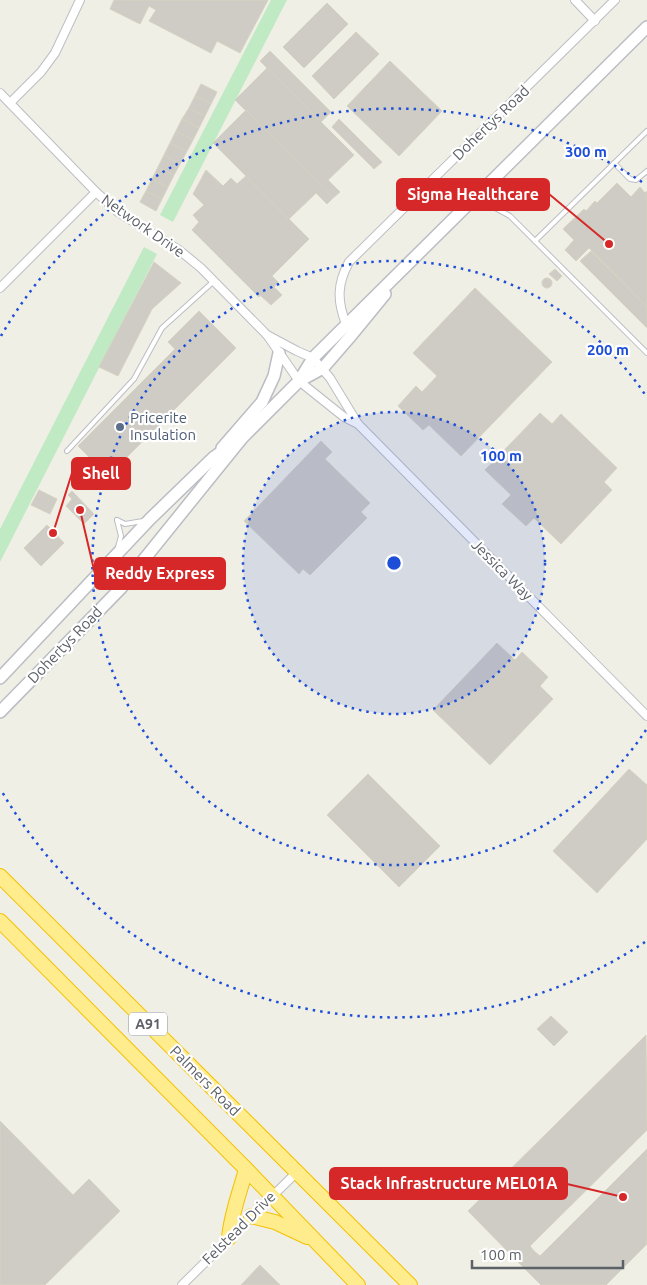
<svg xmlns="http://www.w3.org/2000/svg" width="647" height="1285" viewBox="0 0 647 1285" font-family="Ubuntu,sans-serif">
<style>
.green{fill:#bfeac3}
.building{fill:#ceccc4;stroke:#d6d2c2}
.lines{fill:none;stroke-linecap:round;stroke-linejoin:round}
.lane-casing{stroke:#bcbec5;stroke-width:6}
.street-casing{stroke:#bcbec5;stroke-width:10}
.secondary-casing{stroke:#babdc4;stroke-width:14}
.highway-casing{stroke:#f5c100;stroke-width:16}
.lane{stroke:#fff;stroke-width:4}
.street{stroke:#fff;stroke-width:8}
.secondary{stroke:#fff;stroke-width:11}
.highway{stroke:#ffed8d;stroke-width:14}
.ring{fill:none;stroke:#1d4ed8;stroke-width:2.5;stroke-dasharray:2.5 5}
.service-dot{fill:#5c6f8a;stroke:#fff;stroke-width:2}
.labels{text-anchor:middle;stroke-width:4.5;stroke-linejoin:round;paint-order:stroke}
.shield{fill:#fff;stroke:#8d9095;stroke-width:1}
.shield-label{font-size:14px;font-weight:bold;fill:#5c6067}
.street-label{font-size:15px;fill:#5c6067;stroke:#fff}
.service-label{font-size:15px;fill:#4e5e75;stroke:#fff;text-anchor:start}
.centre{fill:#1d4ed8;stroke:#fff;stroke-width:2.5}
.ring-label{font-size:15px;text-anchor:middle;font-weight:bold;fill:#1d4ed8;stroke:#fff;stroke-width:4.5;stroke-linejoin:round;paint-order:stroke}
.leader{fill:none;stroke:#d62828;stroke-width:2}
.callout-dot{fill:#d62828;stroke:#fff;stroke-width:2}
.callout{fill:#d62828;stroke:#d62828;stroke-width:2}
.callout-label{font-size:16px;text-anchor:middle;font-weight:bold;fill:#fff}
</style>
<rect width="100%" height="100%" fill="#f0efe5"/>
<!-- green -->
<g class="green">
<polygon points="271,0 287,0 173,222 160,215"/>
<polygon points="144,247 157,254 0,562 0,529"/>
</g>
<!-- building -->
<g class="building">
<polygon points="114,0 268,0 240,53 217,41 211,53 149,21 156,10 149,6 140,24 110,9"/>
<polygon points="327,3 348,24 304,68 283,47"/>
<polygon points="356,32 379,54 334,99 312,76"/>
<polygon points="270,51 331,112 321,122 260,61"/>
<polygon points="390,61 442,111 399,156 347,106"/>
<polygon points="267,68 354,155 328,180 340,192 333,198 235,100"/>
<polygon points="201,84 217,92 211,104 195,96"/>
<polygon points="195,96 211,104 205,116 189,108"/>
<polygon points="189,108 205,116 199,128 182,119"/>
<polygon points="246,110 333,198 327,204 316,193 289,219 213,143"/>
<polygon points="182,119 199,128 193,140 176,131"/>
<polygon points="339,119 382,162 374,169 332,127"/>
<polygon points="176,131 193,140 187,151 170,143"/>
<polygon points="170,143 187,151 180,164 164,155"/>
<polygon points="164,155 180,164 174,175 158,167"/>
<polygon points="158,167 174,175 168,187 152,179"/>
<polygon points="206,170 223,186 231,178 237,184 246,176 309,239 272,276 278,282 274,287 282,295 271,305 260,295 259,297 192,230 199,222 193,215 204,205 193,194"/>
<polygon points="152,179 168,187 162,199 146,191"/>
<polygon points="617,183 631,197 640,187 645,193 647,191 647,307 589,248 576,261 565,250 574,240 563,229 584,209 586,211 595,201 597,203"/>
<polygon points="146,191 162,199 156,211 140,202"/>
<polygon points="591,251 647,307 647,328 580,261"/>
<polygon points="154,262 181,283 152,309 118,376 99,367"/>
<polygon points="555,269 562,276 557,281 549,274"/>
<circle cx="547" cy="283" r="5"/>
<polygon points="475,288 552,362 461,456 429,425 423,430 398,406 416,386 422,392 437,376 413,353"/>
<polygon points="199,311 236,348 108,476 78,446 175,349 168,342"/>
<polygon points="540,413 552,424 561,414 617,468 604,482 612,490 561,544 534,518 526,526 502,504 511,495 485,470"/>
<polygon points="321,441 332,452 325,459 370,503 361,512 367,518 310,575 303,569 299,574 244,521"/>
<polygon points="39,490 57,499 50,514 31,505"/>
<polygon points="72,491 94,514 84,524 66,506 72,499 68,495"/>
<polygon points="47,525 64,543 41,566 24,548"/>
<polygon points="497,643 515,660 522,652 548,677 540,686 553,699 490,765 433,710"/>
<polygon points="629,769 647,785 647,839 597,893 553,851"/>
<polygon points="368,774 440,846 399,887 327,815"/>
<polygon points="551,1016 568,1032 554,1046 537,1029"/>
<polygon points="646,1035 647,1130 530,1246 534,1251 520,1264 468,1211"/>
<polygon points="0,1121 73,1195 89,1179 120,1211 45,1285 0,1285"/>
<polygon points="647,1149 647,1244 606,1285 541,1285 520,1264 534,1251 540,1256"/>
<polygon points="260,1265 280,1285 241,1285"/>
</g>
<g class="lines">
<!-- lane casing -->
<g class="lane-casing">
<g id="lane">
<polyline points="614,163 630,179 636,180 647,171"/>
<polyline points="472,203 486,203 510,216 647,353"/>
<polyline points="535,241 647,131"/>
<polyline points="67,451 134,379 162,328 214,281"/>
<polyline points="117,520 121,536 118,547"/>
<polyline points="117,520 125,524 143,521"/>
</g>
</g>
<!-- street casing -->
<g class="street-casing">
<g id="street">
<polyline points="575,0 595,21"/>
<polyline points="0,93 96,192 118,212 179,250 201,268 267,335 299,381 344,417 358,424"/>
<polyline points="10,103 41,72 55,53 80,0"/>
<polyline points="0,288 96,192"/>
<path d="M 346,324 C 337,301 337,284 349,262 L 615,0"/>
<polyline points="267,335 297,351 313,358 330,378 358,424 647,716"/>
<polyline points="182,1285 297,1172"/>
</g>
</g>
<!-- secondary casing -->
<g class="secondary-casing">
<g id="secondary">
<polyline points="301,380 323,368 349,338 385,294"/>
<polyline points="222,448 262,402 274,376 279,353"/>
<polyline points="0,678 150,519 214,457 230,446"/>
<polyline points="0,712 121,588 242,438 299,381 313,358 647,27"/>
</g>
</g>
<!-- highway casing -->
<g class="highway-casing">
<g id="highway">
<polyline points="0,876 410,1285"/>
<polyline points="0,921 246,1169 358,1285"/>
<polyline points="251,1216 275,1222 307,1237"/>
<path d="M 229,1238 C 231,1214 240,1192 246,1169"/>
</g>
</g>
<!-- lane -->
<use href="#lane" class="lane"/>
<!-- street -->
<use href="#street" class="street"/>
<!-- secondary -->
<use href="#secondary" class="secondary"/>
<!-- highway -->
<use href="#highway" class="highway"/>
</g>
<!-- distance rings -->
<circle cx="394" cy="563" r="151" fill="#1d4ed8" fill-opacity=".12"/>
<g class="ring">
<circle cx="394" cy="563" r="151"/>
<path d="M646 730A302 302 0 1 1 646 396"/>
<path d="M645 942A454 454 0 0 1 1 790M1 336A454 454 0 0 1 645 184"/>
</g>
<!-- markers -->
<circle class="service-dot" cx="120" cy="427" r="5"/>
<g class="labels">
<!-- shield labels -->
<rect class="shield" x="129" y="1012.5" width="38" height="23" rx="4"/>
<g class="shield-label">
<text x="148" y="1029">A91</text>
</g>
<!-- street labels -->
<g class="street-label">
<text transform="translate(491 123) rotate(-44)" y="5">Dohertys Road</text>
<text transform="translate(143 226) rotate(35)" y="5">Network Drive</text>
<text transform="translate(502 570) rotate(45)" y="5">Jessica Way</text>
<text transform="translate(65 645) rotate(-46)" y="5">Dohertys Road</text>
<text transform="translate(205 1081) rotate(45)" y="5">Palmers Road</text>
<text transform="translate(239 1228) rotate(-45)" y="5">Felstead Drive</text>
</g>
<!-- service labels -->
<g class="service-label">
<text x="130" y="423">Pricerite<tspan x="130" dy="17">Insulation</tspan></text>
</g>
</g>
<circle cx="394" cy="563" r="8" class="centre"/>
<g class="ring-label">
<text x="586" y="157">300 m</text>
<text x="608" y="355">200 m</text>
<text x="501" y="461">100 m</text>
</g>
<!-- callouts -->
<path class="leader" d="M609 244L549 194M53 533L72 473M80 510L95 574M623 1197L567 1184"/>
<g class="callout-dot">
<circle cx="609" cy="244" r="5"/>
<circle cx="53" cy="533" r="5"/>
<circle cx="80" cy="510" r="5"/>
<circle cx="623" cy="1197" r="5"/>
</g>
<g class="callout">
<rect x="397" y="179" width="152" height="31" rx="5"/>
<rect x="72" y="458" width="58" height="31" rx="5"/>
<rect x="95" y="558" width="130" height="31" rx="5"/>
<rect x="330" y="1168" width="237" height="31" rx="5"/>
</g>
<g class="callout-label">
<text x="473" y="200">Sigma Healthcare</text>
<text x="101" y="479">Shell</text>
<text x="160" y="579">Reddy Express</text>
<text x="449" y="1189">Stack Infrastructure MEL01A</text>
</g>
<!-- scale -->
<path d="M472 1260v8h151v-8" fill="none" stroke="#5c6067" stroke-width="2.5"/>
<text x="480" y="1260" font-size="15" fill="#5c6067" stroke="#ffffff" stroke-width="4" paint-order="stroke">100 m</text>
</svg>
